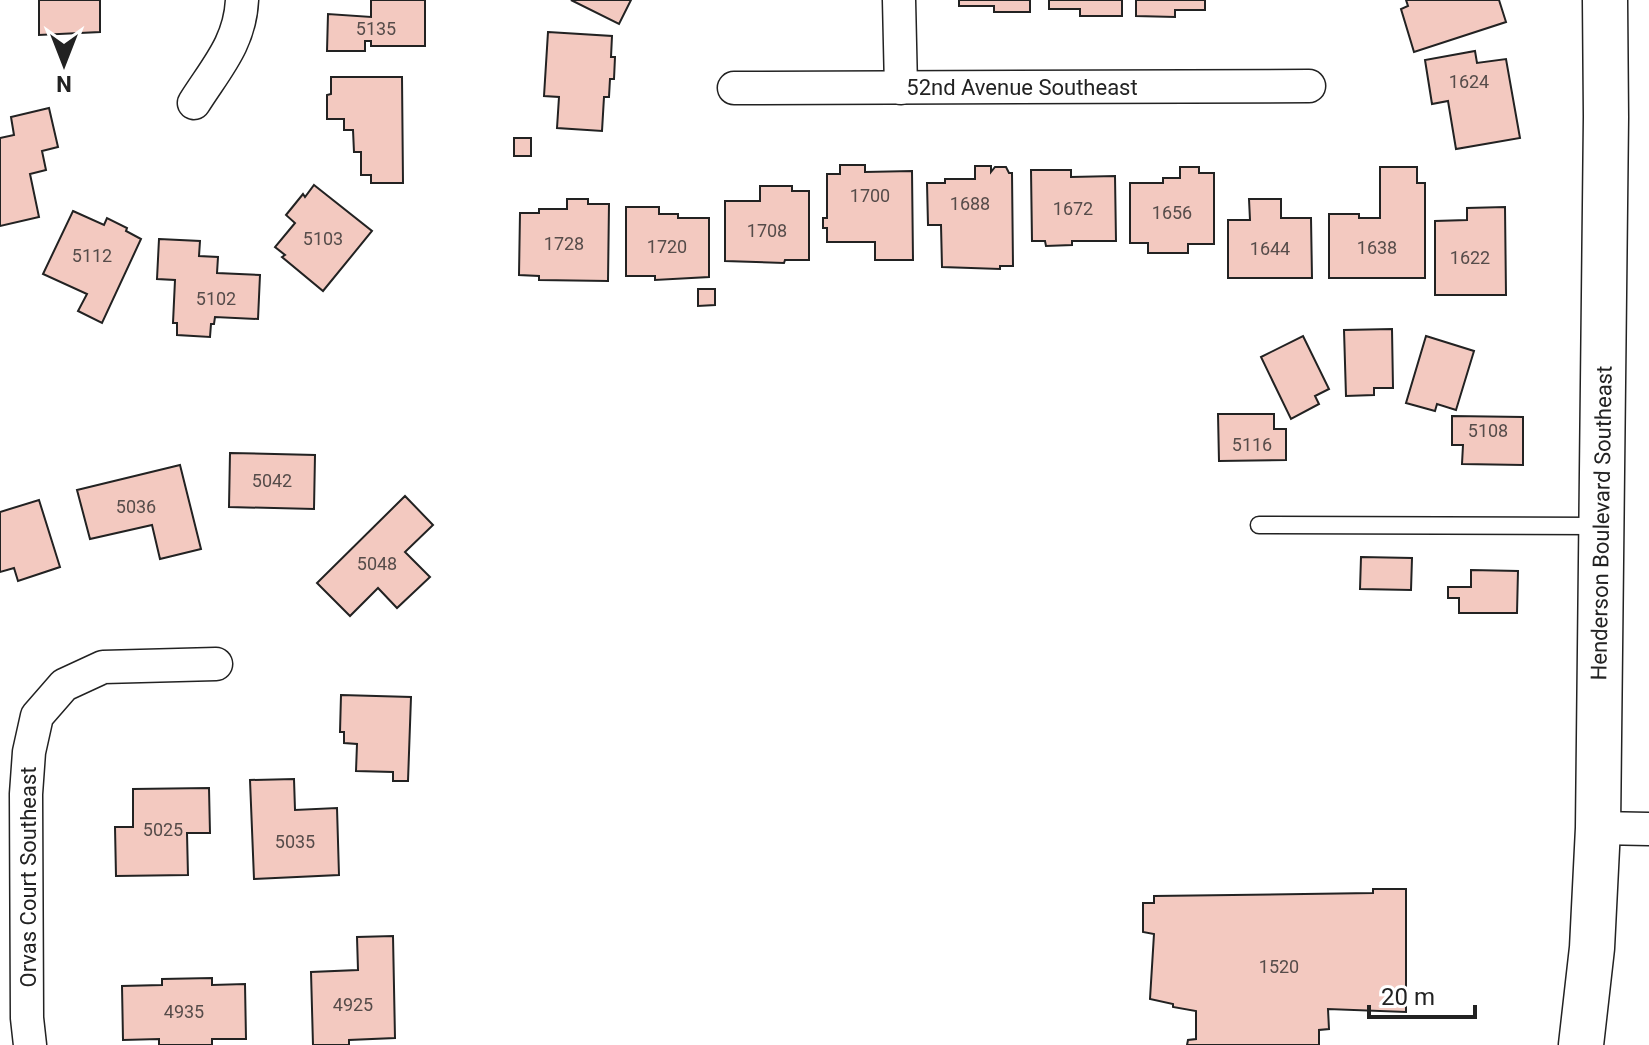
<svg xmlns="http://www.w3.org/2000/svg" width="1649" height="1045" viewBox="0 0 1649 1045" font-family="Roboto,sans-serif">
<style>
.building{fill:#f3c9c0;stroke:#222;stroke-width:2}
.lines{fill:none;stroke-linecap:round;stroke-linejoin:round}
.lane-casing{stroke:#222;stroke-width:19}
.street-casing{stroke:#222;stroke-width:35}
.secondary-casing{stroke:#222;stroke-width:47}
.lane{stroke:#fff;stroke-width:16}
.street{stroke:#fff;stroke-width:32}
.secondary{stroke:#fff;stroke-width:44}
.labels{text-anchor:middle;stroke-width:6;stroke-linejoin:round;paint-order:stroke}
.number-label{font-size:18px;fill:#564c4a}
.street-label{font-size:22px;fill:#222;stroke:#fff}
</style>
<rect width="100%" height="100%" fill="#fff"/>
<!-- building -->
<g class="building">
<polygon points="39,0 100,0 100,32 39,35"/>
<polygon points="371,0 425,0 425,46 371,46 371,41 365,41 365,51 327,51 328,14 371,17"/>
<polygon points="571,0 631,0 619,24"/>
<polygon points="959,0 1030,0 1030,12 994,12 994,6 959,6"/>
<polygon points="1049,0 1122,0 1122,16 1080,16 1080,9 1049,9"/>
<polygon points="1136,0 1205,0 1205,10 1175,10 1175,17 1136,16"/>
<polygon points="1406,0 1499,0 1506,22 1414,52 1401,9 1408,6"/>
<polygon points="548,32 612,36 611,57 615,57 614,79 610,79 609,97 604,97 602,131 557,128 559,97 544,96"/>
<polygon points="1475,51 1477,63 1506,59 1520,138 1456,149 1448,101 1432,104 1425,60"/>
<polygon points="331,77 402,77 403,183 371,183 371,175 361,175 361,152 354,152 353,130 344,130 344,119 327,119 327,95 331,94"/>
<polygon points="49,108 58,147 42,151 46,170 30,174 39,217 0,226 0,138 14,135 11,117"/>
<rect x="514" y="138" width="17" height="18"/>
<polygon points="840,165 865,165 865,172 912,171 913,260 875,260 875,242 827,242 827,228 823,228 823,218 827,218 827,174 840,174"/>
<polygon points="975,166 991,166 991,172 995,167 1006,167 1009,173 1012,173 1013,266 1000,266 1000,269 942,267 941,225 928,225 927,183 945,183 945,179 975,179"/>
<polygon points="1180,167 1199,167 1199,173 1214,173 1214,244 1188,244 1188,253 1148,253 1148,243 1130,243 1130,183 1163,183 1163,178 1180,178"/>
<polygon points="1380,167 1417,167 1417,183 1425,183 1425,278 1329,278 1329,214 1359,214 1359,218 1380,218"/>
<polygon points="1031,170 1071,170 1071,177 1115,176 1116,241 1072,241 1072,245 1046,246 1045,241 1032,241"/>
<polygon points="314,185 372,231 323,291 282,257 285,255 275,247 295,223 286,215 303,194 305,197"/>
<polygon points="760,186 792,186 792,191 809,191 809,260 785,260 784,263 725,261 725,201 760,201"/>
<polygon points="567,199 588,199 588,204 609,204 608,281 539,280 539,276 519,275 520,213 539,213 539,209 567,209"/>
<polygon points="1249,199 1281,199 1281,218 1311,218 1312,278 1228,278 1228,220 1250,220"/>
<polygon points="626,207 659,207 659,214 678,214 678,218 709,218 709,277 655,280 655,276 626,276"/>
<polygon points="1505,207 1506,295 1435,295 1435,221 1467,220 1467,208"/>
<polygon points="73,211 104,225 107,218 127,228 126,231 141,239 102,323 78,311 87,294 43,274"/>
<polygon points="159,239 200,241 199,256 218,257 217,273 260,275 258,319 215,317 214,324 211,324 210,337 177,335 177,323 173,323 175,280 157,279"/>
<polygon points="698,289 715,289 715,305 698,306"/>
<polygon points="1392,329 1393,388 1374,388 1374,395 1346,396 1344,330"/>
<polygon points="1303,336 1329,389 1315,396 1319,404 1291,419 1261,357"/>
<polygon points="1426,336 1474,351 1456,410 1437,404 1435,411 1406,403"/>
<polygon points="1218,414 1274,414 1274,429 1286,429 1286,460 1219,461"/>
<polygon points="1452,416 1523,417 1523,465 1462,464 1463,445 1452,445"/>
<polygon points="230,453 315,455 314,509 229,507"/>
<polygon points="180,465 201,549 160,559 152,525 90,539 77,490"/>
<polygon points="405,496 433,525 405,552 430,577 397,608 378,588 350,616 317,583"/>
<polygon points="39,500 60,567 18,581 14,568 0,572 0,512"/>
<polygon points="1361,557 1412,558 1411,590 1360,589"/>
<polygon points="1471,570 1518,571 1517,613 1459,613 1459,598 1448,598 1448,587 1471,587"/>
<polygon points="341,695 411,697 408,781 393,781 393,772 356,771 357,744 344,743 344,732 340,732"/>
<polygon points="294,779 295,810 337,808 339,875 254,879 250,780"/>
<polygon points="209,788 210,833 187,833 188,875 116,876 115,827 133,827 133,789"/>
<polygon points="1373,889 1406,889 1406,1012 1328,1009 1329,1029 1319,1030 1319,1045 1187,1045 1188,1040 1196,1039 1196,1011 1173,1007 1173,1004 1150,999 1154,934 1143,932 1143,903 1154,903 1154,896 1373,893"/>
<polygon points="393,936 395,1038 349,1040 349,1045 313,1045 311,972 358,970 357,937"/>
<polygon points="212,978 212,985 245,984 246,1039 212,1039 212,1045 159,1045 159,1039 123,1040 122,986 162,985 162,979"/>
</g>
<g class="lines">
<!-- lane casing -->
<g class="lane-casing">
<polyline id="lane" points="1259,525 1598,526"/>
</g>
<!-- street casing -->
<g class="street-casing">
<g id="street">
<polyline points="899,0 901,88"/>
<polyline points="734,88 1309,86"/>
<path d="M 194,103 C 216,68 240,43 242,0"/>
<polyline points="1598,828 1649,829"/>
<polyline points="30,1045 27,1018 26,794 29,752 37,716 64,685 103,667 216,664"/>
</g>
</g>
<!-- secondary casing -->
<g class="secondary-casing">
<polyline id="secondary" points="1581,1045 1592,948 1598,828 1606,117 1605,0"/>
</g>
<!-- lane -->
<use href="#lane" class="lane"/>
<!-- street -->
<use href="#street" class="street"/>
<!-- secondary -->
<use href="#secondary" class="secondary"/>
</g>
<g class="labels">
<!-- number labels -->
<g class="number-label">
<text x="376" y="35">5135</text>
<text x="1469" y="88">1624</text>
<text x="870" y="202">1700</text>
<text x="970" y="210">1688</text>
<text x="1073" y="215">1672</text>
<text x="1172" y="219">1656</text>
<text x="767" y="237">1708</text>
<text x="323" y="245">5103</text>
<text x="564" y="250">1728</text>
<text x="667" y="253">1720</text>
<text x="1377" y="254">1638</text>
<text x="1270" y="255">1644</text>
<text x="92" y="262">5112</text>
<text x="1470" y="264">1622</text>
<text x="216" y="305">5102</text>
<text x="1488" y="437">5108</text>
<text x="1252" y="451">5116</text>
<text x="272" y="487">5042</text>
<text x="136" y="513">5036</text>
<text x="377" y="570">5048</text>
<text x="163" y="836">5025</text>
<text x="295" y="848">5035</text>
<text x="1279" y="973">1520</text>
<text x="353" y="1011">4925</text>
<text x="184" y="1018">4935</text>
</g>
<!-- street labels -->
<g class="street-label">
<text x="1022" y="95">52nd Avenue Southeast</text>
<text transform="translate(1601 523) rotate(-89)" y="8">Henderson Boulevard Southeast</text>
<text transform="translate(28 877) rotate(-90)" y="8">Orvas Court Southeast</text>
</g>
</g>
<!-- north arrow -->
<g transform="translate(64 64) rotate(180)" stroke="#ffffff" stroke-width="6" paint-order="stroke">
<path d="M0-6L14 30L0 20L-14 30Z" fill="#222222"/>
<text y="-12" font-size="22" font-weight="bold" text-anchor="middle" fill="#222222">N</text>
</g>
<!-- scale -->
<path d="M1369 1005v12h106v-12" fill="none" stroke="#222222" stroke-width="4"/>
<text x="1381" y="1005" font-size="24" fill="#222222" stroke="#ffffff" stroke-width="6" paint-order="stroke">20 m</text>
</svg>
